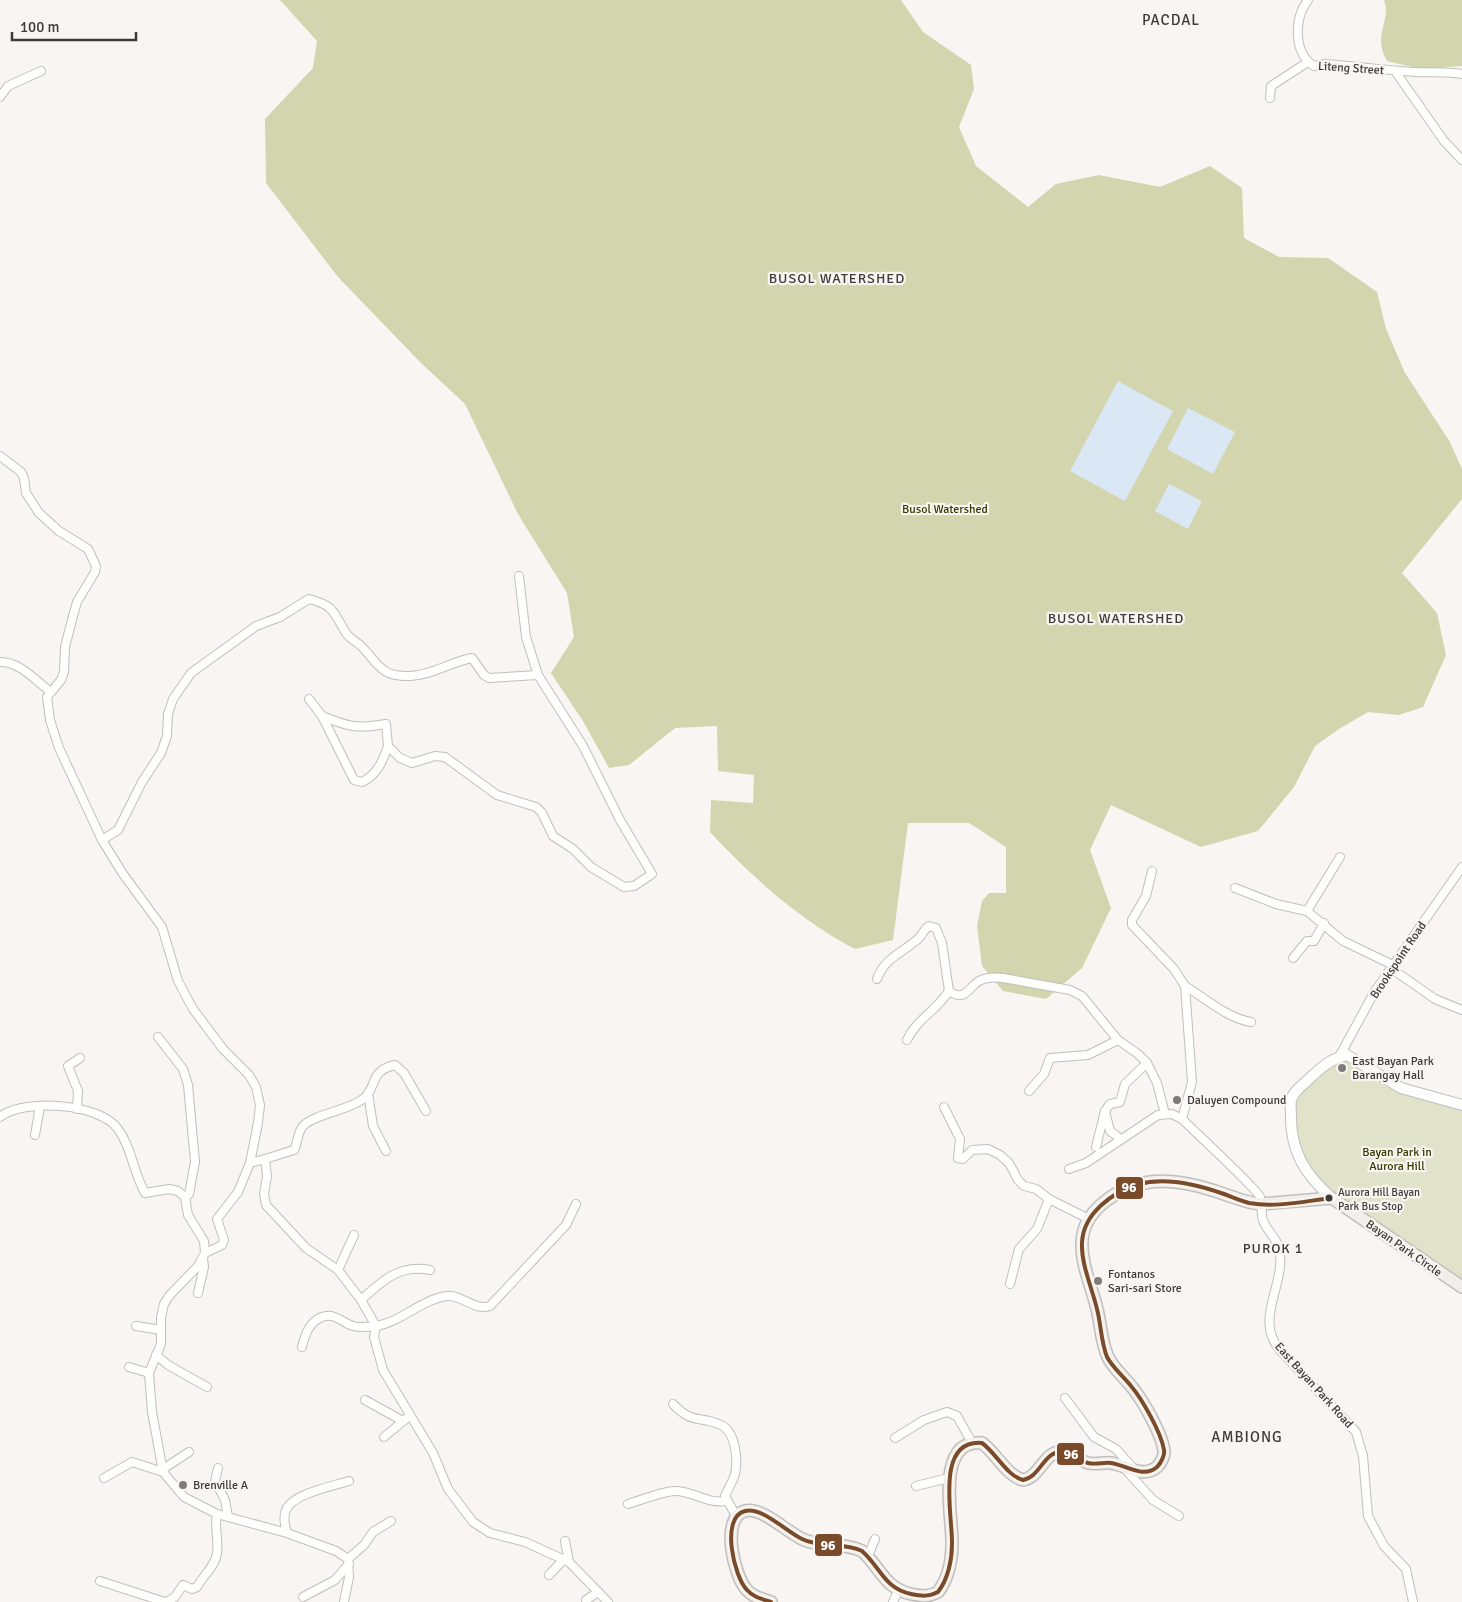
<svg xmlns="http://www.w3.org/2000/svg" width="1462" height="1602" viewBox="0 0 1462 1602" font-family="Signika,sans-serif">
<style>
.green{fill:#e0e2c9}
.forest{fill:#d2d5ae}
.water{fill:#d9e8f4}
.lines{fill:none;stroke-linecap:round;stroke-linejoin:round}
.minor-casing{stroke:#c1bfbe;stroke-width:10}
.tertiary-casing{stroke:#c1bfbe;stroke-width:12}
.secondary-casing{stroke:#c1bfbe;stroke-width:14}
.minor{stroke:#fefefd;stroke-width:8}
.tertiary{stroke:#fefefd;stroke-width:10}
.secondary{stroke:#f1efea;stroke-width:11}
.bus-1-casing{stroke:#faf5f1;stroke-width:8}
.bus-1{stroke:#7a4b2a;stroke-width:4}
.poi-dot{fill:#7e7c7a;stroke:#faf5f1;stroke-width:2}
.bus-dot{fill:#3d3b39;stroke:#faf5f1;stroke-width:2}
.labels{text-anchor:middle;stroke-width:4.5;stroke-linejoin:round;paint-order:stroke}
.bus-label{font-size:11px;fill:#3d3b39;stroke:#faf5f1;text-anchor:start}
.street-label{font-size:12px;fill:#3d3b39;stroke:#faf5f1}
.park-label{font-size:12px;fill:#363902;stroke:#faf5f1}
.poi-label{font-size:12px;fill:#3d3b39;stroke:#faf5f1;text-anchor:start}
.neighbourhood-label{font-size:14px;letter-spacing:1px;fill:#3d3b39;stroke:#faf5f1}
.quarter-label{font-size:15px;letter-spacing:1px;fill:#3d3b39;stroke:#faf5f1}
.line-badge{stroke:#faf5f1;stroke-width:2}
.badge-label{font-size:14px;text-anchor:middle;font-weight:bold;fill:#fff}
</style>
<rect width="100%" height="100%" fill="#f8f5f3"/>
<!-- green -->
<path class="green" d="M 1340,1061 L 1348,1061 L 1399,1092 L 1462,1110 L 1462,1283 C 1430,1260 1398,1236 1365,1214 C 1349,1202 1329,1194 1316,1178 C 1303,1161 1289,1124 1295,1102 C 1299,1089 1328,1068 1340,1061 Z"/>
<!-- forest -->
<g class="forest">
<path d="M 280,0 L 901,0 L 923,32 L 971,65 L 974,89 L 959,127 L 976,166 L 1028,207 L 1056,184 L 1099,175 L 1160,187 L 1210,166 L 1242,188 L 1244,238 L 1279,257 L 1328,258 L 1377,292 L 1386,329 L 1405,373 L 1450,442 L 1462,469 L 1462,499 L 1402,573 L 1437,613 L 1446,655 L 1423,707 L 1399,715 L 1368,712 L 1339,729 L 1315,746 L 1294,787 L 1258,831 L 1201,847 L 1111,805 L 1090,850 L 1111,908 L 1082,968 L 1046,999 L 1003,991 L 982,966 L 977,926 L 982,901 L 989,893 L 1006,893 L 1006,847 L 969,823 L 908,823 L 893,940 L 855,949 C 800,920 753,878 710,832 L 711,800 L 753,803 L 754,775 L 718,771 L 717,726 L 675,728 L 629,765 L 609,768 L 583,721 L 551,673 L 574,637 L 567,593 L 518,514 L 465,404 L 420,362 L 338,277 L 266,183 L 265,119 L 313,68 L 317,41 Z"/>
<path d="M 1384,0 L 1462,0 L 1462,66 L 1420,69 L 1387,61 C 1372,34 1392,21 1384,0 Z"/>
</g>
<!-- water -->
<g class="water">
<polygon points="1118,381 1173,411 1125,501 1070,471"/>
<polygon points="1188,408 1235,432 1213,474 1167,449"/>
<polygon points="1169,484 1202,501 1188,529 1155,511"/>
</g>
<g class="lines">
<!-- minor casing -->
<g class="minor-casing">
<g id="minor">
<path d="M 1308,0 C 1294,18 1293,53 1314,66 L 1324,64 C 1354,66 1384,70 1415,72 C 1431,73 1446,71 1462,74"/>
<polyline points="1395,71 1444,141 1462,160"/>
<polyline points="0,97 8,86 41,71"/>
<polyline points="1270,98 1271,86 1308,62"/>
<polyline points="0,456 21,472 24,478 26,493 39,513 59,531 88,549 96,566 95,572 77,602 73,616 65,647 64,672 61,680 47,697 50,720 59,748 102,840 123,874 162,927 178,981 193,1009 223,1049 249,1075 256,1087 260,1105 258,1123 250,1163 238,1192 217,1219 224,1240 222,1245 205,1253"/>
<polyline points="519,576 526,637 538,675"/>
<path d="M 0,662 C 21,662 34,680 50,691"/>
<path d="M 309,699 L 322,716 L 354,780 L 362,782 C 377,775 383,761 388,746"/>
<path d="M 102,840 L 118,830 L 142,782 L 161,753 L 167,736 L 168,714 L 173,699 L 191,673 L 256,626 L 280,617 L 309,599 C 336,606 333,613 346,633 C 350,639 356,641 361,646 C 379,664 380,677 410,676 C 433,675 450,662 472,658 L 484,675 L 489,678 L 538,675 L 583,746 L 620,820 L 652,874 L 634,886 L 624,887 L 591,867 L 573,849 L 553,836 L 542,813 L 536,807 L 497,795 L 445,757 L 435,756 L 412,763 L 400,758 L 388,746 L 386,724 C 357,729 349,727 322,716"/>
<polyline points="1152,871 1146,896 1132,920 1132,925 1174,969 1185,986 1192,1082 1182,1119"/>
<polyline points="1235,888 1276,904 1307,911 1343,941 1395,966"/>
<polyline points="1307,911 1340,857"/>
<polyline points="1293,958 1307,941 1314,941 1324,923"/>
<polyline points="1392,969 1435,999 1462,1010"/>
<path d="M 877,979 C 884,958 904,952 919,938 C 923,934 924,929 929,926 L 936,928 L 942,943 L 949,991 C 937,1010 916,1020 907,1040"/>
<path d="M 1185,986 C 1205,998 1227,1018 1251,1022"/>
<path d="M 949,991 C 965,1002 967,989 979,981 C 986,977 995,977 1003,978 L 1070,990 L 1082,996 L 1118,1040 L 1138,1054 L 1147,1063 L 1157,1083 L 1165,1114"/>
<polyline points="158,1037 183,1069 188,1085 195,1162 189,1194 185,1197"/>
<polyline points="1339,1057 1375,991 1462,867"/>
<polyline points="1029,1091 1044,1074 1050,1058 1088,1055 1118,1040"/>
<polyline points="368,1093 373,1126 386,1151"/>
<polyline points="944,1107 960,1139 958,1158 963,1159 972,1150 988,1149 1000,1155 1009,1163 1018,1180 1024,1186 1036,1189 1049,1199 1089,1219"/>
<polyline points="77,1109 78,1091 68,1066 80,1058"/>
<polyline points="1105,1111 1110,1131 1118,1137"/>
<path d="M 0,1117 C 23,1098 100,1103 118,1129 C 132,1148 133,1172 145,1193 L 169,1189 L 178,1191 L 185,1197 L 188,1215 L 204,1241 L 205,1253 L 198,1266 L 169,1296 L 164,1304 L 161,1317 L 161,1344 L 149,1373 L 152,1412 L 163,1472 L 184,1497 L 217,1514 L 287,1533 L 336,1551 L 348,1559 L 349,1577 L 344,1602"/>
<polyline points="35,1135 40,1106"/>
<polyline points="1096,1147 1105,1111 1110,1104 1120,1102 1125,1084 1147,1063"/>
<path d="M 265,1159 L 294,1150 C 298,1143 297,1133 303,1126 C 314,1114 347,1111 363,1099 C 378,1088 368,1071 395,1065 L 404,1073 L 426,1111"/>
<polyline points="250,1163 265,1159 267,1176 264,1194 266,1205 306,1248 338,1270 361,1300 376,1326 374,1337 383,1370 433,1453 448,1489 473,1522 490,1533 525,1542 569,1562 608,1602"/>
<path d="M 1069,1169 L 1086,1163 L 1158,1115 L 1172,1114 L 1182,1119 C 1193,1130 1257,1189 1260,1197 C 1263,1206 1260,1215 1264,1223 C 1270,1234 1279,1241 1280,1253 C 1284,1287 1255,1319 1279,1349 L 1356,1432 L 1363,1456 L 1368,1516 L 1384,1546 L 1406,1569 L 1413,1602"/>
<polyline points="338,1270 354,1235"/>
<polyline points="1010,1284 1019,1249 1037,1229 1049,1199"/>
<polyline points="198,1293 204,1267 203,1258"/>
<path d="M 361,1300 C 382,1281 399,1264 430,1270"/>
<polyline points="136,1326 161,1330"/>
<path d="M 302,1347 C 305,1335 309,1322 322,1317 C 334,1312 343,1323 353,1326 C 360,1328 369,1327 376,1326 C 401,1322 421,1300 446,1296 C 461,1294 474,1311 490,1306 L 566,1225 L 576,1204"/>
<polyline points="156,1355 168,1365 207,1387"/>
<polyline points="129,1367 149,1373"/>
<polyline points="1065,1398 1094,1437 1116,1449 1134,1469"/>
<polyline points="365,1400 403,1421"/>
<path d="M 673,1404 C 693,1425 699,1415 721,1425 C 736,1432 738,1460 735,1474 C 733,1481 728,1489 725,1496 L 736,1516"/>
<polyline points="384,1437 407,1418"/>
<polyline points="895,1438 924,1420 947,1412 957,1416 972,1443"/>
<polyline points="218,1468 215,1481 225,1500 228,1517"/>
<polyline points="163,1469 189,1452"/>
<polyline points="1125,1469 1153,1500 1179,1516"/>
<polyline points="104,1478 132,1462 163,1472"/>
<polyline points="916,1486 949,1478"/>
<path d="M 628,1504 C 642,1500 658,1493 673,1491 C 693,1490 704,1504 727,1501"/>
<path d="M 287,1533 C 285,1526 283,1516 286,1510 C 292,1494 333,1486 349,1481"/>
<polyline points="565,1541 569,1562"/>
<polyline points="868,1556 875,1539"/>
<polyline points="348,1559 364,1545 373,1532 391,1521"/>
<polyline points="549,1575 564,1559"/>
<polyline points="100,1581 165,1602"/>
<polyline points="303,1597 335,1580 349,1564"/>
<polyline points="586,1600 598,1592"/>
<path d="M 167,1602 L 175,1597 L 183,1585 L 192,1589 L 197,1587 C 203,1576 216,1565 217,1553 C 219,1540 214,1527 217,1514"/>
<polyline points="893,1602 898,1591"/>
</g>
</g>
<!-- tertiary casing -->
<g class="tertiary-casing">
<path id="tertiary" d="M 1332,1198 C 1306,1176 1290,1151 1291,1115 C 1291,1111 1290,1105 1291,1100 C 1294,1090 1304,1084 1311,1077 C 1322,1067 1332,1058 1347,1055 L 1401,1088 L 1462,1105"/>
</g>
<!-- secondary casing -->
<g class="secondary-casing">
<path id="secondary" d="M 771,1602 C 762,1599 753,1597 747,1590 C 734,1577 720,1517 745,1511 C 761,1506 787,1532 802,1539 C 820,1548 844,1542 862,1551 C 881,1568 884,1588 911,1594 C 921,1596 929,1597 938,1592 C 948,1579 952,1560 952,1544 C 953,1518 934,1439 982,1443 C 996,1453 1007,1476 1023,1480 C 1041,1477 1044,1449 1064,1452 C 1073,1453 1080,1461 1088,1463 C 1096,1465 1104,1462 1111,1463 C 1126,1465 1143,1479 1157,1467 C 1161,1463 1165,1455 1164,1450 C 1161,1432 1142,1399 1131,1386 C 1123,1376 1113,1368 1108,1357 C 1101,1342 1101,1325 1097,1309 C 1092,1288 1081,1264 1082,1243 C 1082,1210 1120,1186 1150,1182 C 1174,1179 1201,1186 1224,1194 C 1236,1198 1247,1203 1260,1204 L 1332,1198 L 1462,1287"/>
</g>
<!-- minor -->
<use href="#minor" class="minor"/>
<!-- tertiary -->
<use href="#tertiary" class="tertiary"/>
<!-- secondary -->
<use href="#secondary" class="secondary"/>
<!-- bus-1 casing -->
<g class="bus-1-casing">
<path id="bus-1" d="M 771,1602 C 762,1599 753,1597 747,1590 C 734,1577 720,1517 745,1511 C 761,1506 787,1532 802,1539 C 820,1548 844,1542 862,1551 C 881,1568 884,1588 911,1594 C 921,1596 929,1597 938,1592 C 948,1579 952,1560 952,1544 C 953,1518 934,1439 982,1443 C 996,1453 1007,1476 1023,1480 C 1041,1477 1044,1449 1064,1452 C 1073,1453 1080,1461 1088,1463 C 1096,1465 1104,1462 1111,1463 C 1126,1465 1143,1479 1157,1467 C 1161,1463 1165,1455 1164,1450 C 1161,1432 1142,1399 1131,1386 C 1123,1376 1113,1368 1107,1357 C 1101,1342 1101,1324 1097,1309 C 1092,1288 1081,1264 1082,1243 C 1083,1213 1113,1192 1139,1184 C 1165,1177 1199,1185 1224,1194 C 1232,1197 1241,1201 1249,1203 C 1275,1208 1305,1201 1332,1198"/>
</g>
<!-- bus-1 -->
<use href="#bus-1" class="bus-1"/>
</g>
<!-- markers -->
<g class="poi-dot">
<circle cx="1342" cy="1068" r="5"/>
<circle cx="1177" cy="1100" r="5"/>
<circle cx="1098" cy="1281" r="5"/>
<circle cx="183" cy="1485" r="5"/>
</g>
<circle class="bus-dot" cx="1329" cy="1198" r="4.5"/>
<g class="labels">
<!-- bus labels -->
<g class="bus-label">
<text x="1338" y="1196">Aurora Hill Bayan<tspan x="1338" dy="14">Park Bus Stop</tspan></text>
</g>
<!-- street labels -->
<g class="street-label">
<text transform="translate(1351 68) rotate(4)" y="4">Liteng Street</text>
<text transform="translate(1398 960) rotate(-56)" y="4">Brookspoint Road</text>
<text transform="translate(1404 1248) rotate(35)" y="4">Bayan Park Circle</text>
<text transform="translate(1314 1385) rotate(48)" y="4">East Bayan Park Road</text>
</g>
<!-- park labels -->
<g class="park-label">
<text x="945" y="513">Busol Watershed</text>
<text x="1397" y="1156">Bayan Park in<tspan x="1397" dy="14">Aurora Hill</tspan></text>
</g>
<!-- poi labels -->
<g class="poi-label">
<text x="1352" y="1065">East Bayan Park<tspan x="1352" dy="14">Barangay Hall</tspan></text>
<text x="1187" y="1104">Daluyen Compound</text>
<text x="1108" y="1278">Fontanos<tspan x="1108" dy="14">Sari-sari Store</tspan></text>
<text x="193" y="1489">Brenville A</text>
</g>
<!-- neighbourhood labels -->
<g class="neighbourhood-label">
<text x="837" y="283">BUSOL WATERSHED</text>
<text x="1116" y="623">BUSOL WATERSHED</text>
<text x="1273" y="1253">PUROK 1</text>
</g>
<!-- quarter labels -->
<g class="quarter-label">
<text x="1171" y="25">PACDAL</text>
<text x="1247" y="1442">AMBIONG</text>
</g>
</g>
<g class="line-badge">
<rect x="1115" y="1176" width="29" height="24" rx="5" fill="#7a4b2a"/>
<rect x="1056" y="1442" width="29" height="24" rx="5" fill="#7a4b2a"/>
<rect x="814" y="1533" width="29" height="24" rx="5" fill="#7a4b2a"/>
</g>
<g class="badge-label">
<text x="1129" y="1192">96</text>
<text x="1071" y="1459">96</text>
<text x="828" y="1550">96</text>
</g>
<!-- scale -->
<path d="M12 32v8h124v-8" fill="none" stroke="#3d3b39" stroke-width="2.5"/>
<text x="20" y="32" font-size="15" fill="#3d3b39" stroke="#faf5f1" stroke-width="4" paint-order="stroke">100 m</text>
</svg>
